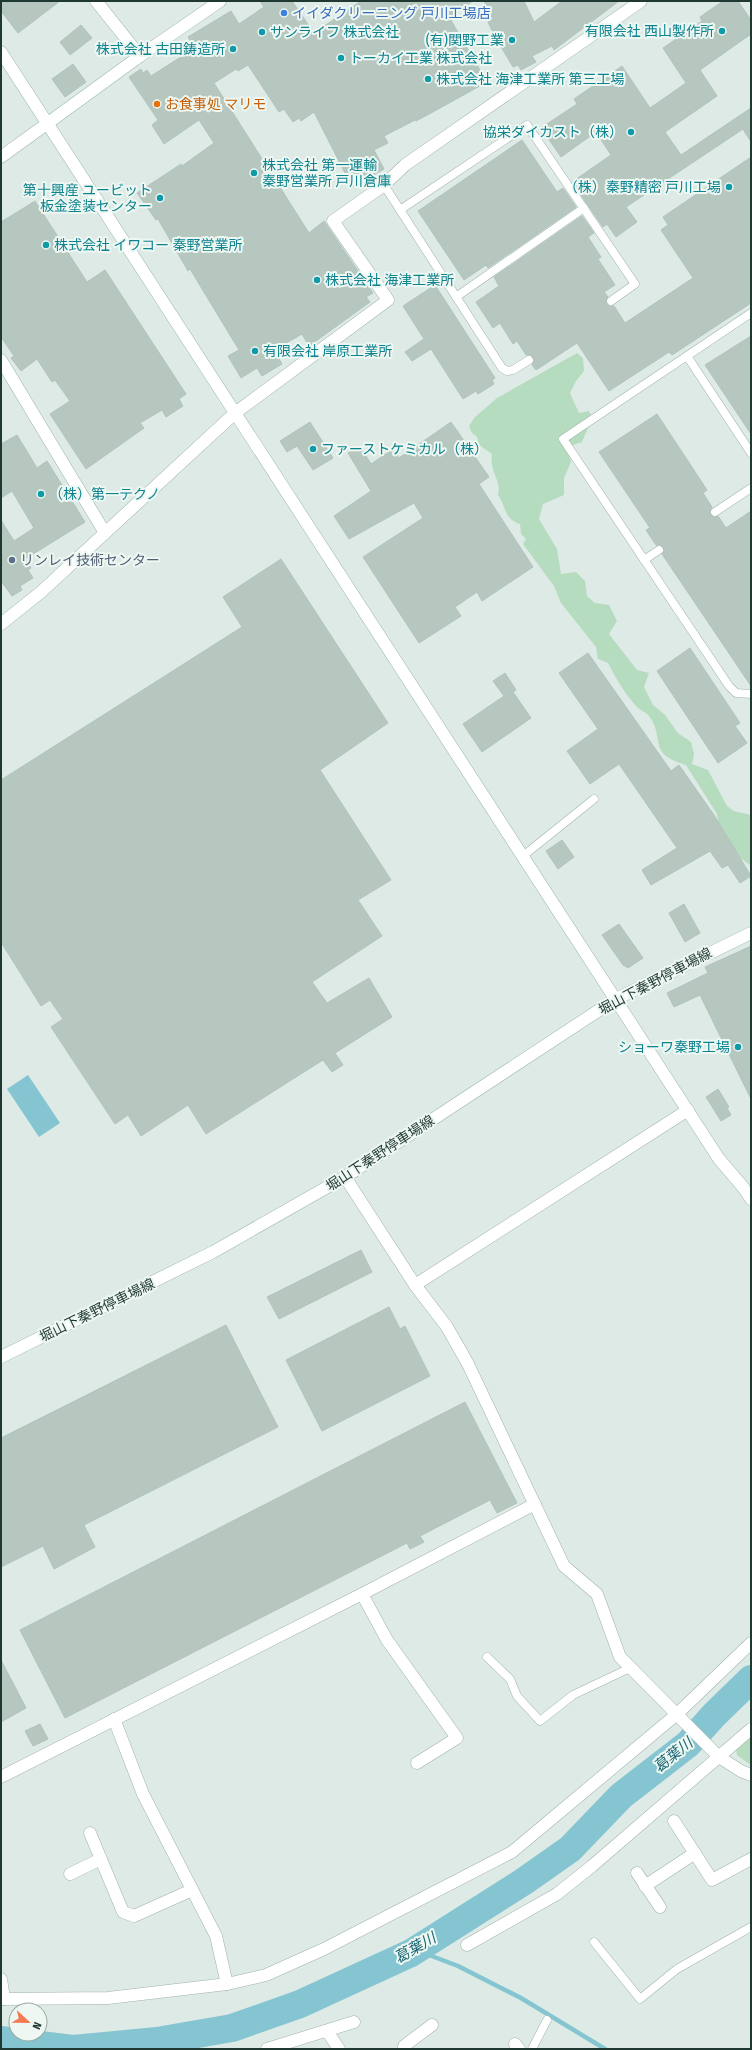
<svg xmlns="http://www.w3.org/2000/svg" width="752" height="2050" viewBox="0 0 752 2050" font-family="'Fira Sans Condensed','Noto Sans JP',sans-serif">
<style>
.green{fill:#b6dcc0}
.water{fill:#84c5d1}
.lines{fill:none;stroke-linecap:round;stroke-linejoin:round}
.stream{stroke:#84c5d1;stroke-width:4.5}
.river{stroke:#84c5d1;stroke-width:28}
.building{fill:#b6c7c0;stroke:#b0c3bc}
.lane-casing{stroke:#a1b1ac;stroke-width:9}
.street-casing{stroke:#a1b1ac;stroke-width:13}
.secondary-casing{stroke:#9db6ad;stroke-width:13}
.lane{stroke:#fff;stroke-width:8}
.street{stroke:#fff;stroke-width:12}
.secondary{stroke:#fff;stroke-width:12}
.shop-dot{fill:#3f7fe0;stroke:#eef7f2;stroke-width:1.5}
.culture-dot{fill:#0f9aa8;stroke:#eef7f2;stroke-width:1.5}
.food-dot{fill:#e8710a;stroke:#eef7f2;stroke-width:1.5}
.service-dot{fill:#5c6f8a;stroke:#eef7f2;stroke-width:1.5}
.labels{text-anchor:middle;stroke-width:4;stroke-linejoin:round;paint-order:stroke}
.shop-label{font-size:14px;fill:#366cbe;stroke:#eef7f2;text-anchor:start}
.culture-label{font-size:14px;fill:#0d838f;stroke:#eef7f2;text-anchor:start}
.food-label{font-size:14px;fill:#c56008;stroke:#eef7f2;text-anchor:start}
.service-label{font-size:14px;fill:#4e5e75;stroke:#eef7f2;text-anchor:start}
.street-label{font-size:14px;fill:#1f3932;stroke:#eef7f2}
.water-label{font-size:15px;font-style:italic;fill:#196675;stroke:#eef7f2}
</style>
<rect width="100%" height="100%" fill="#deeae5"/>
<!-- green -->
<g class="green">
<path d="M 577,353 L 583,358 L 584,371 L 576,381 L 570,393 L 579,413 L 589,411 L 594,421 L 588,428 L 582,442 L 567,447 L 571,462 L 564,478 L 564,495 L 543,504 L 539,519 L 557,549 L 561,574 L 576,572 L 585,581 L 587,596 L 595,603 L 609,605 L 617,621 L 609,634 L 637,670 L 649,673 L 644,687 L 653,705 L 665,715 L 678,733 L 691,742 L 694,754 L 692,764 L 708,770 L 727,806 L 734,811 L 751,815 L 751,872 L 750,865 L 735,854 L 719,831 L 717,814 L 686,765 C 646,753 666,739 649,716 C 646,712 639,710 635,705 C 624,692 615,677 608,663 L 598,659 L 596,647 L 561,603 L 554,586 L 523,544 L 526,539 L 521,534 L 520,524 C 503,518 507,508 498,495 C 502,480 489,473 492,454 L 479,445 L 477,437 L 472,433 L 469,426 L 475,417 L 497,398 Z"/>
<polygon points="751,1736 751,1761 749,1764 737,1755 736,1749"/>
</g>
<!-- water -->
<polygon class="water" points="28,1075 60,1123 39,1137 7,1089"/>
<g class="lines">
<!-- stream -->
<polyline class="stream" points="416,1950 458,1966 521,1998 605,2049"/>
<!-- river -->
<polyline class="river" points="1,2040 73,2049 157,2041 232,2028 300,2004 411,1953 523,1882 570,1849 621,1796 688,1744 714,1715 751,1679"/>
</g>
<!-- building -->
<g class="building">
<polygon points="1,1 60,1 18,33 1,11"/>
<polygon points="260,1 292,1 314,33 361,1 473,1 449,17 487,82 431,113 416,121 415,120 384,136 388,143 374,150 384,169 352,187 314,112 301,121 299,118 293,122 284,109 279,112 248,65 238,71 236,69 214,83 309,233 324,221 373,293 366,297 370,302 309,346 302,334 274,350 282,364 262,376 257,368 241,378 228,356 239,350 190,269 188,271 158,219 156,220 137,193 181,164 182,166 214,143 199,120 164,144 152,125 158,120 129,77 141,69 143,73 147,70 151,76 195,48 188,37 231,11 239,24 264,7"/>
<polygon points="484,1 524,1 534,22 562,1 619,1 554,50 552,46 532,56 536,62 521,70 518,65 513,67 500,45 499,45 488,22 493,19"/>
<polygon points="723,1 738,1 751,20 751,34 700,70 717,96 665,132 681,155 751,108 751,142 743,129 626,207 637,222 616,237 607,224 603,227 572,182 611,155 596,132 561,157 541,128 577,104 574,99 622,66 650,108 686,83 663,48 702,21 700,17"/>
<polygon points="81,25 92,38 70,55 60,42"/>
<polygon points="73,64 86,82 65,97 52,79"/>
<polygon points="522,140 557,192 563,188 576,207 488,268 486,265 464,280 418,211"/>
<polygon points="751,157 751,303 672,355 669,352 609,391 577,343 536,370 532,365 534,360 533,357 529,355 526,355 517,341 513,344 500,323 493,328 476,302 499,286 494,277 582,216 594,233 588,237 601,257 598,259 615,285 604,292 608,297 606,304 609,306 614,306 625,323 693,278 661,230 668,225 663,217"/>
<polygon points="35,201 87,282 105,270 186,394 179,399 183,406 166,417 162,410 140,423 144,428 86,469 50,414 70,401 55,380 52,382 37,359 21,371 11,358 14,356 1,337 1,222"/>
<polygon points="435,285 495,378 492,380 494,384 478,394 476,391 463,399 431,349 412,361 405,352 424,339 403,306"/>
<polygon points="751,336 751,434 705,365"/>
<polygon points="657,414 707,490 703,493 712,507 710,512 711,515 715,517 718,516 726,528 751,511 751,686 662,554 664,550 663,547 656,545 646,530 650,528 599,452"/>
<polygon points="310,422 333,458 313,470 297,446 287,452 280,441"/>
<polygon points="451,422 489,477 479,484 533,567 482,601 477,592 455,607 461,616 419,643 363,557 423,518 414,503 349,539 334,516 371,491 348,453 360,446 371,464 393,449 399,458"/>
<polygon points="17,435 37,468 47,461 85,522 25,559 31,568 28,570 33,578 20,586 22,590 12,596 1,581 1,520 14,541 34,528 12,491 1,498 1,444"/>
<polygon points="281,559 388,723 320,770 391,880 358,900 382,936 312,982 327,1003 369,978 392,1017 335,1053 343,1065 332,1072 323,1060 206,1134 188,1105 141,1136 128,1115 115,1124 51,1027 63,1019 50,1000 41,1006 1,942 1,780 242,627 223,597"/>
<polygon points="690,648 740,723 735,726 747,743 718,763 657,671"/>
<polygon points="588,653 671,771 679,765 714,815 751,876 740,883 728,865 722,868 710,851 651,885 642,870 677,848 619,764 590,784 567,751 598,729 559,673"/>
<polygon points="505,673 516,690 513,692 531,718 482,752 463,724 504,696 493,681"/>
<polygon points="562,840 574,857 558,869 546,851"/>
<polygon points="684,904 700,933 685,942 669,913"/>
<polygon points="619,924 643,958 628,968 623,965 602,935"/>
<polygon points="751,946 751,1099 700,995 674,1007 667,993 708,973 705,967"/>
<polygon points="718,1089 729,1107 727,1108 731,1115 721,1121 706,1097"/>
<polygon points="361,1250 372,1272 279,1319 267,1297"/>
<polygon points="389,1307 400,1329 405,1326 430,1376 322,1431 286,1360"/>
<polygon points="226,1325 278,1427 84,1525 95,1547 54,1569 43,1546 1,1567 1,1438"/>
<polygon points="465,1402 517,1503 497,1513 490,1500 420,1536 424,1542 410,1549 407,1543 65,1718 20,1630"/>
<polygon points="1,1660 26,1708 1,1722"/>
<polygon points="40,1724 48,1739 33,1746 25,1731"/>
</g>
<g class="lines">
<!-- lane casing -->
<g class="lane-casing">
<g id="lane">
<polyline points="384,185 502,368 507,371 513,370 529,360"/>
<polyline points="400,210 527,125 635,284 611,301"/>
<polyline points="456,297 584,208"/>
<polyline points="751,313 563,439 729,686 736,693 751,694"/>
<polyline points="687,356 751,453"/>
<polyline points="715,512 751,488"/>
<polyline points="644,560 659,550"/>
<polyline points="523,856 594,799"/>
<polyline points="487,1657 510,1679 517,1696 540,1721 573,1695 630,1668"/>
<polyline points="594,1942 640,1999 677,1969 751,1927"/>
<polyline points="532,2049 547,2020"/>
</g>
</g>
<!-- street casing -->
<g class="street-casing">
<g id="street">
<polyline points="96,1 140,56"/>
<polyline points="1,157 48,123"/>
<polyline points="1,360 105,533"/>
<polyline points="1,624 41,592 235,413 388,300 333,221 384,185 405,165 641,1"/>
<polyline points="345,1177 415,1285 447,1327 468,1364 564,1566 597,1594 620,1657 719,1757 741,1771 751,1775"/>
<polyline points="743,1187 751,1199"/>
<polyline points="415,1285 688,1110"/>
<polyline points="362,1594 387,1640 457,1738 417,1763"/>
<polyline points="114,1719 143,1794 216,1936 227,1984"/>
<polyline points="1,1777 362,1594 535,1504"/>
<polyline points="674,1821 712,1880 751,1859"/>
<polyline points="90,1833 123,1912 134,1916 192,1890"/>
<polyline points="637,1873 660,1907"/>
<polyline points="70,1874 101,1859"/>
<polyline points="645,1886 695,1853"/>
<polyline points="467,1945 557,1894 592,1866 751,1729"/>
<polyline points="1,1979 4,1999"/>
<polyline points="1,1999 108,1998 227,1984 266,1975 324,1949 512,1852 677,1714 751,1643"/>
<polyline points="327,2031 339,2049"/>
<polyline points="515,2044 519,2049"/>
<polyline points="267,2049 354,2022"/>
<polyline points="404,2049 404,2046 432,2025"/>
</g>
</g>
<!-- secondary casing -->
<g class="secondary-casing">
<g id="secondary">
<polyline points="1,52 719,1159 743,1187"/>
<polyline points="48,123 140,56 220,1"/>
<polyline points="1,1357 213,1252 345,1177 616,999 751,933"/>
</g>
</g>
<!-- lane -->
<use href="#lane" class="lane"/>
<!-- street -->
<use href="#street" class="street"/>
<!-- secondary -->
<use href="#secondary" class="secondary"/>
</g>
<!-- markers -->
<circle class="shop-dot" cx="284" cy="13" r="4"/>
<g class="culture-dot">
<circle cx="722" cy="31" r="4"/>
<circle cx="262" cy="32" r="4"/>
<circle cx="512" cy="40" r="4"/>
<circle cx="233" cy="49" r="4"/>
<circle cx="341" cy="58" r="4"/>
<circle cx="428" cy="79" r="4"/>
<circle cx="631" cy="132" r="4"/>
<circle cx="254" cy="173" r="4"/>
<circle cx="729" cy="187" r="4"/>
<circle cx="160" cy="198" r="4"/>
<circle cx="46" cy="245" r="4"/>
<circle cx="317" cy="280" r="4"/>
<circle cx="255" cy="351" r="4"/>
<circle cx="313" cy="449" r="4"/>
<circle cx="41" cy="494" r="4"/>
<circle cx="738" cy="1047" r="4"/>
</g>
<circle class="food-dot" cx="157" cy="104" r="4"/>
<circle class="service-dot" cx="12" cy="560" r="4"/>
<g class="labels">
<!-- shop labels -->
<g class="shop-label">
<text x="292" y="18">イイダクリーニング 戸川工場店</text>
</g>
<!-- culture labels -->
<g class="culture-label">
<text x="714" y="36" text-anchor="end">有限会社 西山製作所</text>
<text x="270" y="37">サンライフ 株式会社</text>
<text x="504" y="45" text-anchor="end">(有)関野工業</text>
<text x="225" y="54" text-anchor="end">株式会社 古田鋳造所</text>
<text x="349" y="63">トーカイ工業 株式会社</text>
<text x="436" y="84">株式会社 海津工業所 第三工場</text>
<text x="623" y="137" text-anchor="end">協栄ダイカスト（株）</text>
<text x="262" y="170">株式会社 第一運輸<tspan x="262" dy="16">秦野営業所 戸川倉庫</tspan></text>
<text x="721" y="192" text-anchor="end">（株）秦野精密 戸川工場</text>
<text x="152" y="195" text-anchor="end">第十興産 ユービット<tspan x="152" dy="16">板金塗装センター</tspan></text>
<text x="54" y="250">株式会社 イワコー 秦野営業所</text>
<text x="325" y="285">株式会社 海津工業所</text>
<text x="263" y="356">有限会社 岸原工業所</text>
<text x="321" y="454">ファーストケミカル（株）</text>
<text x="49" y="499">（株）第一テクノ</text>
<text x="730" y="1052" text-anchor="end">ショーワ秦野工場</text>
</g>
<!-- food labels -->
<g class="food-label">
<text x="165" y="109">お食事処 マリモ</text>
</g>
<!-- service labels -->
<g class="service-label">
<text x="20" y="565">リンレイ技術センター</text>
</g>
<!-- street labels -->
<g class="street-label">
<text transform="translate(655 981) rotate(-28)" y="5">堀山下秦野停車場線</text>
<text transform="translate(380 1153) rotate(-33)" y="5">堀山下秦野停車場線</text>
<text transform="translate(97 1310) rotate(-26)" y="5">堀山下秦野停車場線</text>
</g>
<!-- water labels -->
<g class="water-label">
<text transform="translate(673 1755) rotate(-39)" y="5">葛葉川</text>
<text transform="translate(415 1948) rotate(-30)" y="5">葛葉川</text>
</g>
</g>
<!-- border -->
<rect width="752" height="2050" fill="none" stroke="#1f3932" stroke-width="4"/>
<!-- north arrow -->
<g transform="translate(28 2022) rotate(112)"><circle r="19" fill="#eef7f2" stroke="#9baba5"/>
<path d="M0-3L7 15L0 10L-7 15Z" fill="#f47a52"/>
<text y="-6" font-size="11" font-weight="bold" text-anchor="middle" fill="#1f3932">N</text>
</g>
</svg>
